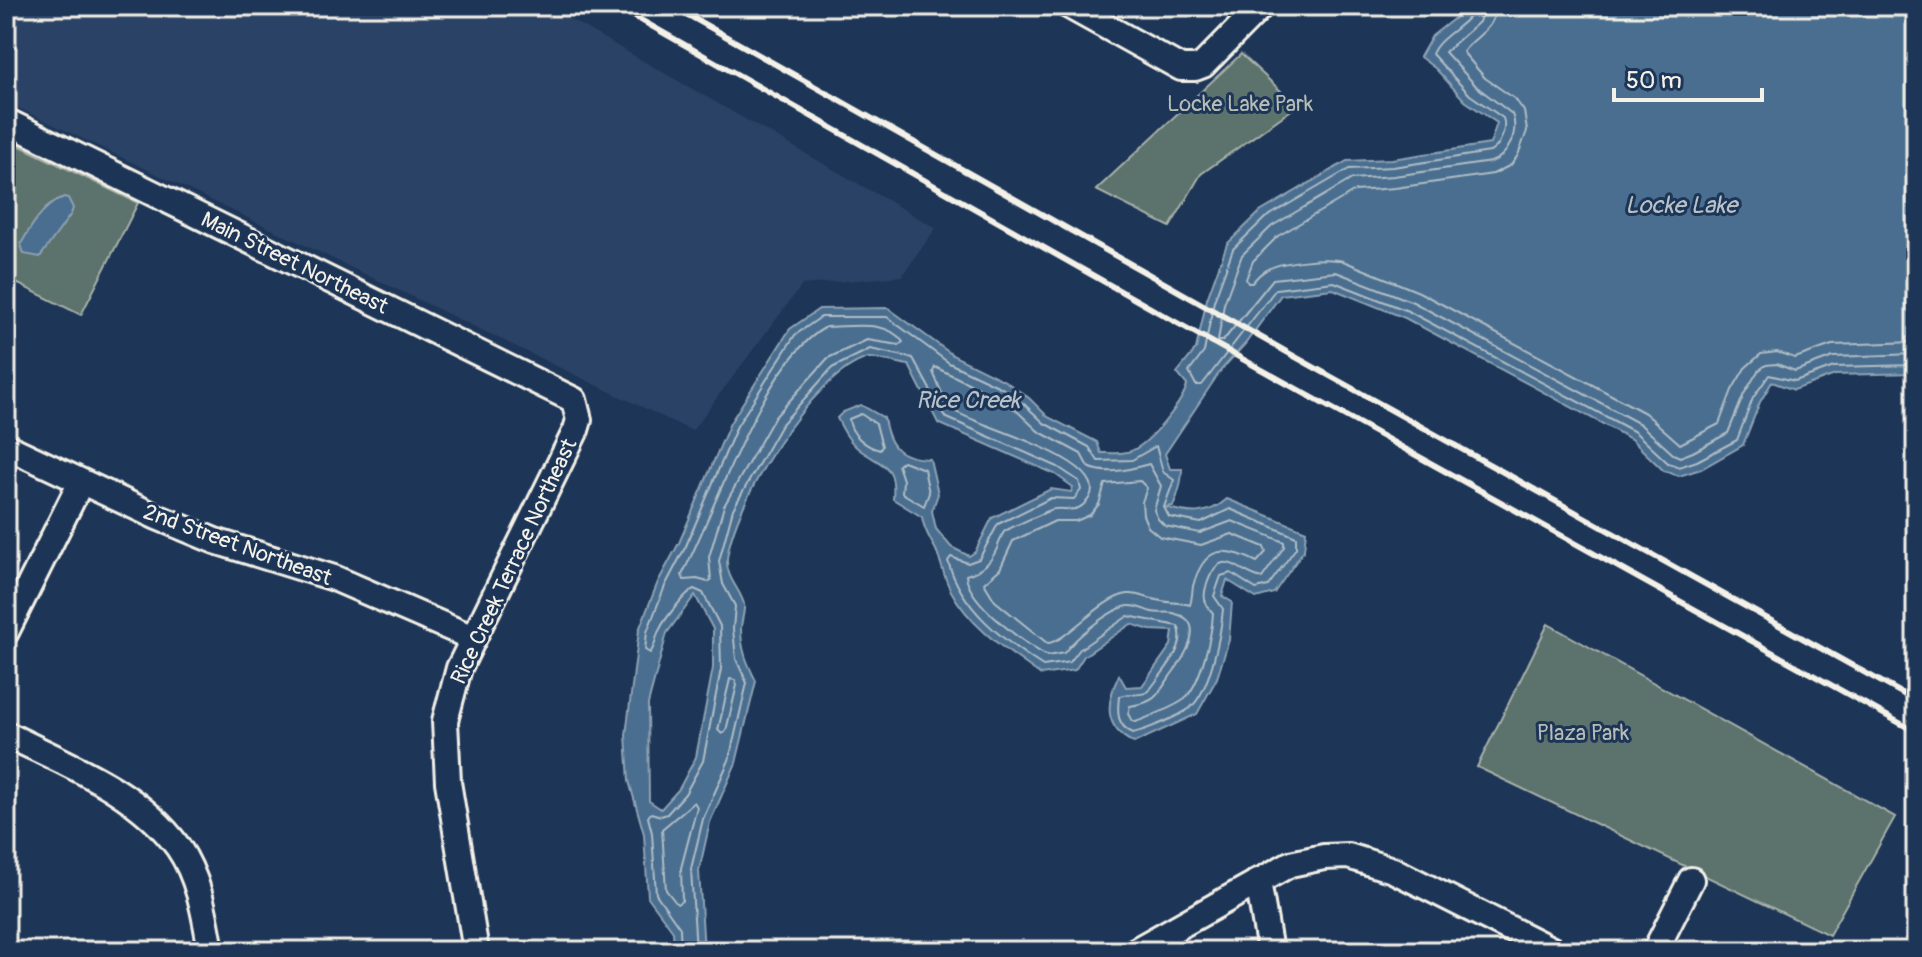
<svg xmlns="http://www.w3.org/2000/svg" width="1922" height="957" viewBox="0 0 1922 957" font-family="Pangolin,sans-serif">
<style>
.built{fill:#2b4265}
.green{fill:#5c726d;stroke:#a8b2aa;stroke-width:2}
.water{fill:#4a6e90;stroke:#8ea2b3;stroke-width:2;fill-rule:evenodd}
.lines{fill:none;stroke-linecap:round;stroke-linejoin:round}
.shore{stroke:#b0bdc5;stroke-width:2}
.street-casing{stroke:#f4f1e8;stroke-width:30}
.street{stroke:#1d3557;stroke-width:24}
.rail{stroke:#f4f1e8;stroke-width:6}
.labels{text-anchor:middle;stroke-width:6;stroke-linejoin:round;paint-order:stroke}
.park-label{font-size:22px;fill:#b7beb7;stroke:#1d3557}
.street-label{font-size:22px;fill:#f4f1e8;stroke:#1d3557}
.water-label{font-size:24px;font-style:italic;fill:#b8c3c9;stroke:#1d3557}
</style>
<rect width="100%" height="100%" fill="#1d3557"/>
<filter id="ink" filterUnits="userSpaceOnUse"><feTurbulence type="fractalNoise" baseFrequency=".0125" numOctaves="2"/><feDisplacementMap in="SourceGraphic" scale="16" xChannelSelector="R" yChannelSelector="G"/><feConvolveMatrix kernelMatrix="1 2 1 2 8 2 1 2 1" color-interpolation-filters="sRGB"/></filter>
<g filter="url(#ink)">
<!-- built -->
<polygon class="built" points="6,6 547,6 936,228 902,276 802,285 692,431 6,102"/>
<!-- green -->
<g class="green">
<polygon points="1241,54 1297,106 1201,174 1170,227 1096,190"/>
<polygon points="6,139 138,203 81,315 6,278"/>
<polygon points="1548,624 1895,817 1829,935 1477,767"/>
</g>
<!-- water -->
<g class="water">
<path d="M 1470,6 L 1916,6 L 1916,373 L 1835,375 L 1794,390 L 1772,382 L 1760,402 L 1743,445 L 1701,469 L 1679,476 L 1664,471 L 1631,439 L 1405,318 L 1333,289 L 1281,295 L 1245,344 L 1221,370 L 1165,454 L 1170,469 L 1182,469 C 1182,483 1179,493 1173,506 L 1165,507 C 1188,514 1207,517 1227,499 L 1306,531 L 1304,550 L 1274,593 L 1256,598 L 1227,580 L 1222,596 L 1232,602 L 1229,640 L 1217,678 L 1197,714 L 1134,743 C 1104,728 1105,704 1119,675 L 1126,687 L 1142,686 L 1171,645 L 1173,631 L 1150,630 L 1131,624 L 1084,656 L 1075,670 L 1041,675 C 1008,651 971,628 951,591 C 944,578 942,564 936,550 C 930,538 924,531 922,517 L 893,499 C 896,464 884,467 860,450 C 849,442 843,430 837,418 L 843,412 L 861,405 L 884,418 C 889,448 899,458 930,459 L 938,494 L 932,511 L 936,529 L 951,547 L 969,556 L 975,552 L 992,518 L 1051,489 L 1071,492 L 1073,487 L 1055,474 L 938,423 L 909,365 C 901,364 874,357 868,358 C 812,374 733,503 727,559 C 726,579 740,588 744,604 C 745,612 741,621 741,629 C 741,649 747,663 756,681 L 736,763 L 710,822 L 699,871 L 704,951 L 674,951 L 673,931 L 648,897 L 644,834 L 629,781 L 626,735 L 639,630 L 658,582 L 679,543 L 730,423 L 790,329 L 819,309 L 888,308 L 954,356 L 1005,381 L 1029,398 L 1048,417 L 1097,442 L 1101,453 C 1109,453 1119,454 1127,452 C 1146,449 1183,403 1187,385 L 1177,373 L 1196,349 L 1207,299 L 1227,244 L 1260,212 L 1347,161 L 1392,159 L 1490,144 L 1497,123 L 1465,101 L 1436,69 L 1420,57 L 1432,36 ZM 695,595 L 713,629 L 713,668 L 696,757 L 679,789 L 661,809 L 649,801 L 648,704 L 667,633 Z"/>
<path d="M 64,197 L 68,198 L 73,208 L 71,214 L 40,257 L 24,254 L 21,244 C 31,226 44,204 64,197 Z"/>
</g>
<g class="lines">
<!-- shore -->
<g class="shore">
<path d="M 1474,6 C 1472,24 1440,34 1432,54 L 1470,95 L 1503,118 C 1507,129 1500,147 1490,152 L 1393,167 L 1349,169 L 1265,218 L 1233,249 L 1214,301 L 1204,352 L 1189,372 L 1196,385 L 1202,385 L 1276,289 L 1334,282 L 1408,311 L 1635,432 L 1668,463 L 1679,467 L 1697,461 L 1737,440 L 1753,398 L 1769,375 L 1795,381 L 1834,367 L 1916,365"/>
<path d="M 1484,6 L 1479,22 L 1445,52 L 1477,87 L 1512,114 C 1519,131 1509,156 1491,162 L 1394,176 L 1352,179 L 1272,226 L 1242,255 L 1224,304 L 1218,341 L 1223,341 L 1273,279 L 1336,272 L 1413,302 L 1640,424 L 1673,454 L 1680,457 L 1693,452 L 1728,433 L 1744,394 L 1758,371 L 1766,365 L 1777,364 L 1795,371 L 1833,357 L 1916,354"/>
<path d="M 1496,6 C 1495,31 1475,35 1463,52 L 1485,78 L 1515,99 L 1524,111 L 1527,131 L 1518,155 L 1511,165 L 1493,174 L 1395,188 L 1355,191 L 1278,236 L 1253,261 L 1246,279 L 1248,283 L 1252,283 C 1256,278 1260,273 1266,270 C 1281,261 1327,257 1343,261 L 1419,292 L 1645,413 L 1680,444 L 1719,424 L 1732,390 L 1745,368 L 1761,354 L 1777,352 L 1795,358 L 1832,345 L 1916,342"/>
<path d="M 826,327 C 851,327 887,319 903,342 L 899,345 L 867,340 L 828,358 L 774,418 L 724,506 L 709,557 L 711,580 L 708,582 L 697,579 L 684,580 L 682,575 C 716,510 763,361 826,327 Z"/>
<path d="M 935,367 L 997,397 L 1018,412 L 1038,431 L 1081,454 L 1088,467 C 1109,476 1129,469 1149,464 L 1161,486 L 1154,510 L 1158,519 L 1165,526 L 1200,533 L 1232,521 L 1284,542 L 1284,547 L 1262,578 C 1238,573 1221,543 1207,584 C 1202,597 1205,604 1213,613 C 1212,635 1200,688 1182,701 C 1168,710 1150,716 1136,722 L 1132,721 L 1128,714 L 1130,706 C 1156,702 1157,696 1171,675 C 1182,661 1209,622 1176,614 C 1169,611 1160,614 1152,612 C 1144,610 1137,605 1128,606 C 1110,609 1075,638 1064,653 L 1047,656 C 1024,643 967,602 966,575 C 984,570 993,561 999,543 C 1001,540 1001,535 1004,532 C 1010,527 1038,516 1048,511 C 1059,504 1072,515 1083,505 C 1131,464 971,425 953,410 C 944,403 938,383 933,372 Z"/>
<path d="M 861,414 L 876,424 L 882,446 L 880,450 C 866,447 850,434 849,419 Z"/>
<polygon points="903,461 924,469 929,493 924,506 902,493 903,480 898,465"/>
<path d="M 1140,481 L 1147,488 L 1142,502 L 1143,515 L 1148,527 L 1160,537 L 1201,545 L 1232,534 L 1264,547 L 1266,552 L 1257,562 C 1224,545 1204,546 1193,586 C 1192,593 1192,599 1190,605 C 1178,602 1164,603 1153,599 C 1144,597 1137,593 1128,594 C 1100,597 1066,643 1047,643 L 995,601 L 984,583 L 1000,569 L 1013,541 L 1055,521 L 1076,521 L 1090,515 L 1099,504 L 1105,484 Z"/>
<polygon points="730,679 735,680 737,685 726,731 722,734 718,730"/>
<polygon points="694,802 697,807 681,868 682,901 677,904 666,890 662,829"/>
<path d="M 681,951 L 680,928 L 656,894 L 652,833 L 648,817 L 651,813 L 661,816 L 667,814 L 685,794 L 703,761 L 721,669 L 720,626 L 703,593 L 694,589 C 686,592 664,620 660,629 C 655,637 656,646 650,653 L 645,650 L 647,632 L 665,586 L 686,546 L 737,426 L 795,335 L 821,317 L 887,317 L 949,363 L 1002,388 L 1024,404 L 1044,423 L 1089,447 L 1098,461 L 1132,460 L 1156,446 L 1163,472 L 1174,480 L 1164,507 L 1169,517 L 1201,523 L 1230,509 L 1296,537 L 1296,548 L 1268,586 L 1256,589 L 1231,573 L 1221,576 L 1214,596 L 1223,609 C 1221,633 1210,692 1190,708 C 1180,716 1146,730 1133,733 C 1117,726 1117,713 1119,697 C 1127,691 1140,698 1149,691 C 1160,674 1189,647 1178,626 L 1128,616 L 1080,649 L 1070,662 L 1043,666 C 1004,641 961,609 948,561 L 951,557 L 968,563 L 979,559 L 998,524 L 1051,498 L 1074,499 L 1081,490 L 1079,481 L 1058,467 L 945,417 L 913,358 L 870,349 L 832,368 L 781,425 L 733,509 L 719,561 L 723,584 L 735,606 L 733,629 L 736,659 L 747,683 L 729,760 L 703,819 L 691,869 L 696,951"/>
</g>
<!-- street casing -->
<g class="street-casing">
<g id="street">
<polyline points="1069,6 1181,68 1195,68 1203,65 1261,6"/>
<polyline points="6,121 574,400 579,420 576,430 459,668 445,721 448,782 476,951"/>
<polyline points="6,446 157,517 215,541 334,578 473,638"/>
<polyline points="6,632 81,482"/>
<path d="M 6,734 C 66,764 137,790 178,847 C 199,877 205,916 211,951"/>
<polyline points="1258,881 1270,951"/>
<polyline points="1135,951 1290,864 1324,857 1348,856 1393,870 1554,951"/>
<polyline points="1655,951 1691,880"/>
</g>
</g>
<!-- street -->
<use href="#street" class="street"/>
<!-- rail -->
<g class="rail">
<polyline points="616,6 1163,315 1916,732"/>
<polyline points="672,6 1292,355 1916,701"/>
</g>
</g>
</g>
<g class="labels">
<!-- park labels -->
<g class="park-label">
<text x="1240" y="111">Locke Lake Park</text>
<text x="1583" y="740">Plaza Park</text>
</g>
<!-- street labels -->
<g class="street-label">
<text transform="translate(295 262) rotate(26)" y="8">Main Street Northeast</text>
<text transform="translate(238 544) rotate(20)" y="8">2nd Street Northeast</text>
<text transform="translate(513 561) rotate(-65)" y="8">Rice Creek Terrace Northeast</text>
</g>
<!-- water labels -->
<g class="water-label">
<text x="1681" y="213">Locke Lake</text>
<text x="968" y="408">Rice Creek</text>
</g>
</g>
<!-- margin -->
<rect width="1922" height="957" fill="none" stroke="#1d3557" stroke-width="32"/>
<rect x="16" y="16" width="1890" height="925" fill="none" stroke="#f4f1e8" stroke-width="3" filter="url(#ink)"/>
<!-- scale -->
<path d="M1614 88v12h148v-12" fill="none" stroke="#f4f1e8" stroke-width="4"/>
<text x="1626" y="88" font-size="24" fill="#f4f1e8" stroke="#1d3557" stroke-width="6" paint-order="stroke">50 m</text>
</svg>
